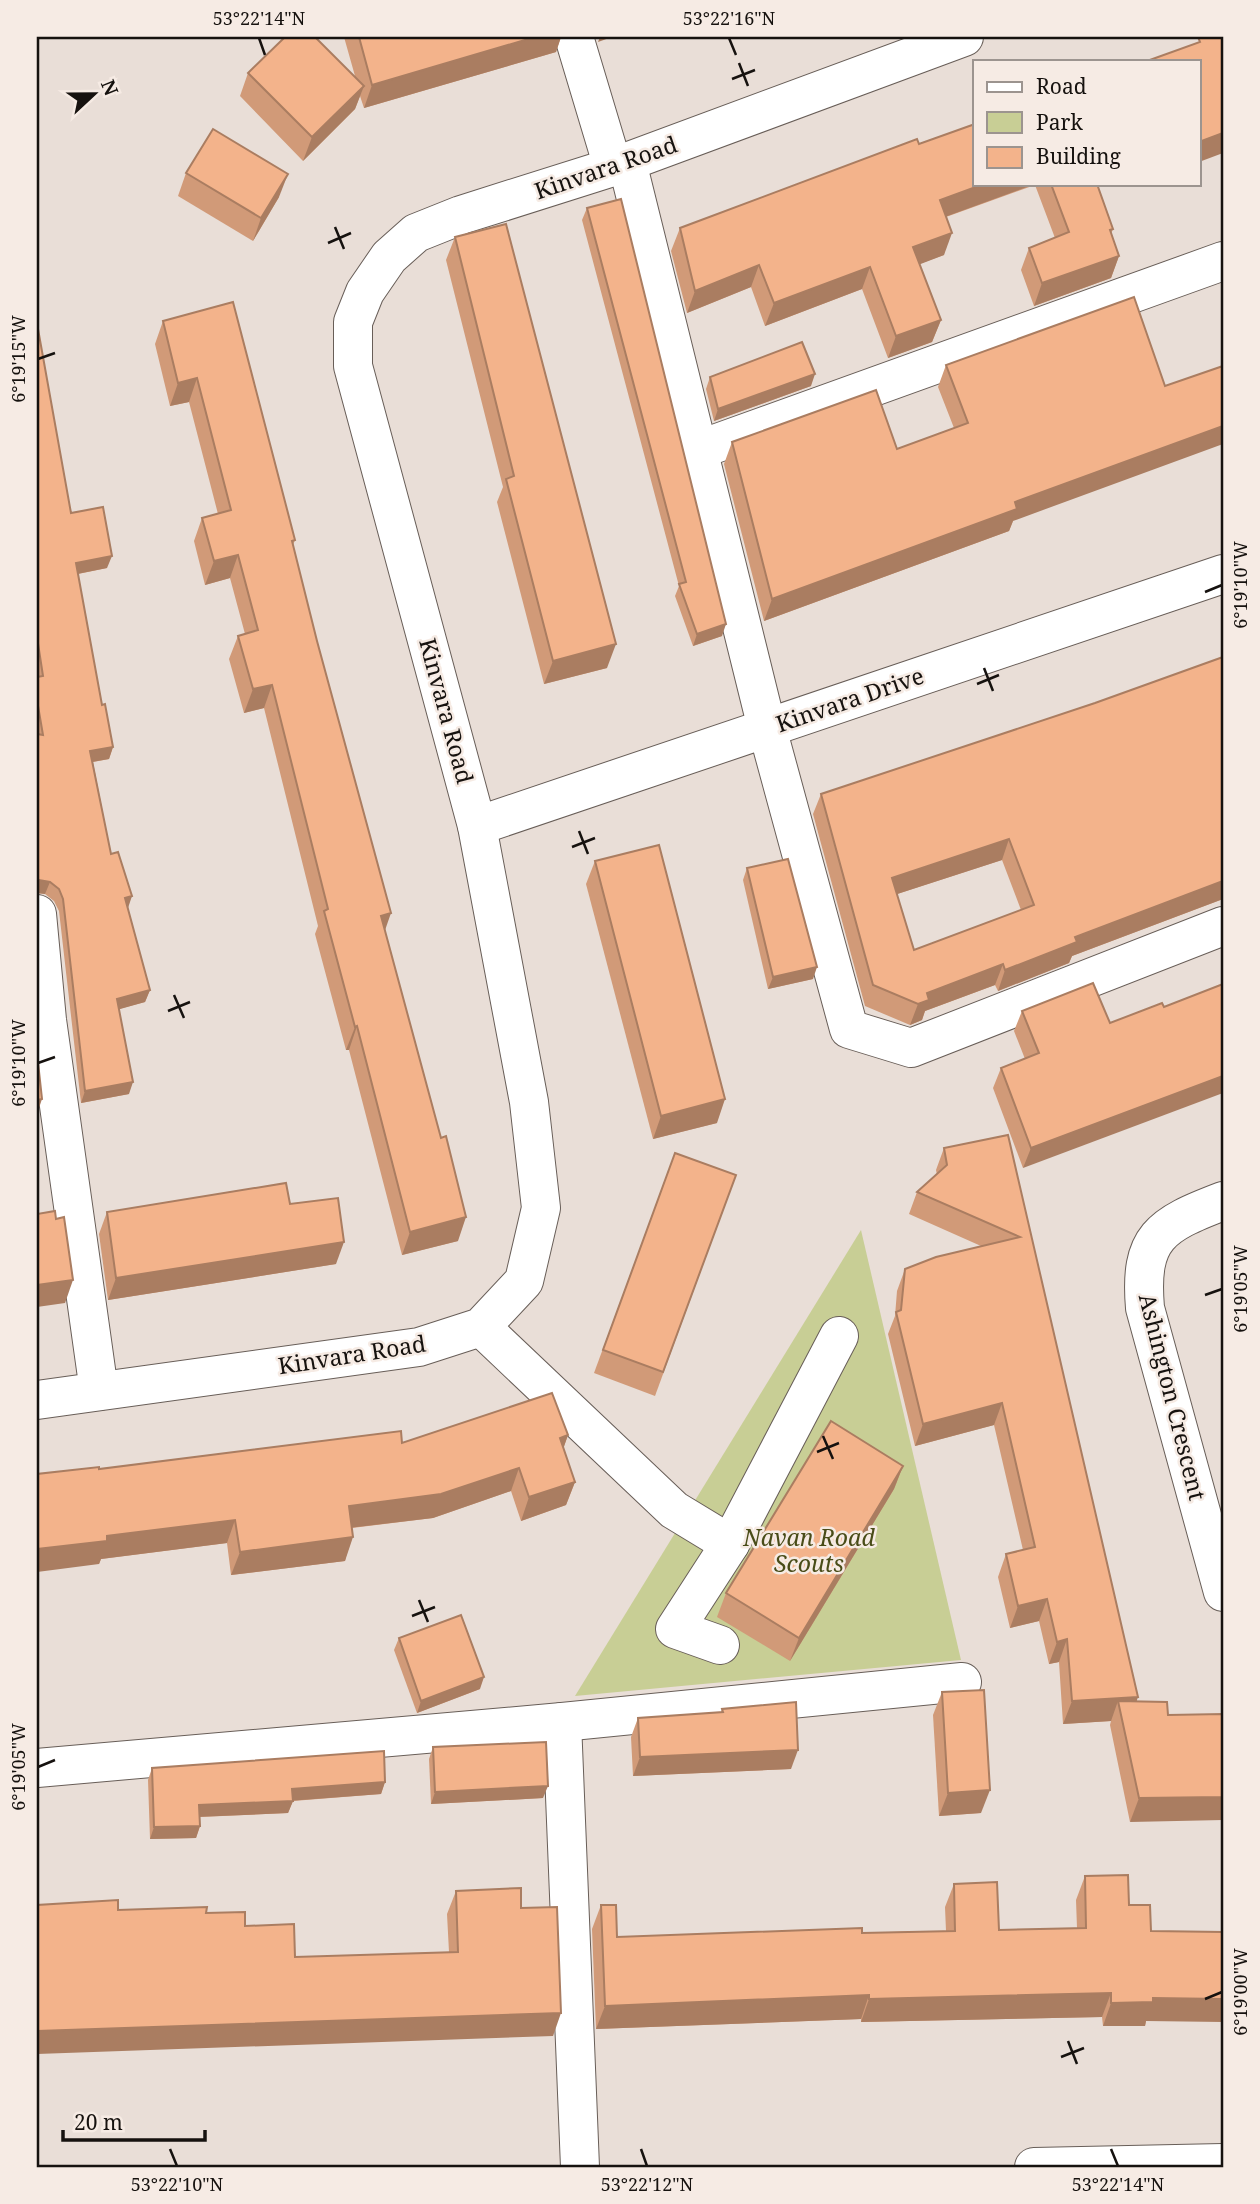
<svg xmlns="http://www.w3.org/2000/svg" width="1260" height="2204" viewBox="0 0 1260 2204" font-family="'Noto Serif',serif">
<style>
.green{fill:#c8ce95}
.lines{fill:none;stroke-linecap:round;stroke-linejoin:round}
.minor-casing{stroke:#685e58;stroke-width:40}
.minor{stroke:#fff;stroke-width:38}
.wall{fill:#d19a78;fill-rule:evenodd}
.shaded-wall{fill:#aa7d61}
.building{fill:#f3b38b;stroke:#aa7d61;stroke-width:2;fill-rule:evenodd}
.ticks{fill:none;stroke:#16120f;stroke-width:2.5}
.labels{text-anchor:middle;stroke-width:5;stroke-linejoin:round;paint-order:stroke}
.street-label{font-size:23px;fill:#16120f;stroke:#f6ebe4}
.park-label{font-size:23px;font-style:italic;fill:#494c18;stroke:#f6ebe4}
.neatline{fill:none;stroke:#16120f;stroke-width:2.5}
.ticks-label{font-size:18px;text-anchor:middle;fill:#16120f}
</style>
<rect width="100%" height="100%" fill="#e9ded7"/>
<!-- green -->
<polygon class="green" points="861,1230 961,1660 575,1696"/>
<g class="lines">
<!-- minor casing -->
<g class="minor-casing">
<g id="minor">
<polyline points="574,37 613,167"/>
<polyline points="627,162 767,728 849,1029 911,1048 1223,926"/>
<polyline points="698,450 1223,261"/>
<polyline points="477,826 1223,574"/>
<polyline points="37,914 47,1020 99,1391"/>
<path d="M 1223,1201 C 1160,1225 1139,1237 1145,1308 L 1223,1592"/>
<polyline points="481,1327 674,1510 730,1544"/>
<polyline points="37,1400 419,1347 481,1327 524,1281 541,1208 529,1102 477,826 353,366 353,322 365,292 389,257 416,233 461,215 613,167 964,37"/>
<polyline points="720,1645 675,1629 730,1544 839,1336"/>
<polyline points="562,1722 580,2167"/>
<polyline points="37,1768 562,1722 962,1682"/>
<polyline points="1034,2167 1223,2163"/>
</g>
</g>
<!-- minor -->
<use href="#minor" class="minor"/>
</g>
<!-- wall -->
<g class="wall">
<polygon points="344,37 561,37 556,52 364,108 360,96 355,109 303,161 240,96 248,73 355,76"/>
<polygon points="919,144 975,184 1097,184 1113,229 1111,234 1119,256 1111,278 1034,306 1021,270 1029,248 1055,238 1035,185 946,217 944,255 919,264 941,320 932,342 888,358 862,289 765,326 751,287 687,313 671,251 680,228"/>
<polygon points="186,173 279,197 253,241 178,196"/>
<polygon points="587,208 722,636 693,646 675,596 679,586 582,220"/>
<polygon points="455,237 607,668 544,684 497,502 503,487 446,260"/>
<polygon points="163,321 295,540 293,545 385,930 458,1241 402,1255 349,1050 346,1050 315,934 318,926 264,708 244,713 229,659 238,636 245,634 230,578 205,585 194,541 202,518 218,514 189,402 170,406 155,344"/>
<polygon points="37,330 71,513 107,568 78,574 102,705 113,747 109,759 93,762 111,854 128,908 150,990 145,1002 119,1009 129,1094 81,1103 59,911 54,901 45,894 37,893"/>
<polygon points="946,365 1013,521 1009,531 764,621 724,464 732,442 897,449 954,428 938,387"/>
<polygon points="710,377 811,386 714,421 706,389"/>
<path d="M 1223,657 L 1223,899 L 1072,956 L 1069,963 L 998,991 L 995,985 L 925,1011 L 922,1020 L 910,1025 L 865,1006 L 813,814 L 821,794 L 1095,703 ZM 1002,860 L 1021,910 L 914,950 L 897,894 Z"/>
<polygon points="595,861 717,1123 653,1139 586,884"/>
<polygon points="747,868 813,979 768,989 743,880"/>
<polygon points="1164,1007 1023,1168 993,1088 1001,1068 1025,1059 1014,1031 1022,1011 1110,1023"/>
<polygon points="1008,1135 1137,1701 1168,1715 1223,1714 1130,1822 1110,1725 1111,1721 1063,1724 1059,1662 1049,1664 1039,1621 1010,1628 998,1577 1006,1554 1023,1550 994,1425 915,1446 888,1334 895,1316 897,1291 905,1269 981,1246 909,1214 917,1192 937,1175 936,1170 944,1148"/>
<polygon points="675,1153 736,1175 655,1396 594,1373"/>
<polygon points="290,1204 336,1264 108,1300 99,1234 107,1212"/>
<polygon points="568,1435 563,1449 575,1482 566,1505 521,1521 511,1491 433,1518 352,1528 345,1561 231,1575 227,1543 101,1559 99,1564 99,1469 402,1443"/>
<polygon points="903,1466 894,1489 790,1661 717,1617 726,1593"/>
<polygon points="399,1638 480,1689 417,1713 394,1650"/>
<polygon points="942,1692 981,1813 939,1816 933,1715"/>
<polygon points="722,1709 791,1769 633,1776 631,1737 638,1718 721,1712"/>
<polygon points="433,1747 543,1798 431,1804 429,1759"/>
<polygon points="152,1768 385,1782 381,1794 293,1801 288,1813 200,1817 200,1826 196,1838 150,1839 148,1780"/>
<polygon points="1085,1876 1129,1905 1146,2021 1145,2026 1103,2026 1102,2017 861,2022 861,2019 596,2029 592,1929 601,1905 617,1937 946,1931 945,1907 954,1884 999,1930 1077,1928 1076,1900"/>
<polygon points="456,1891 521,1908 553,2036 118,1910 206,1913 245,1926 295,1957 449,1952 447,1914"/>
</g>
<!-- shaded-wall -->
<g class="shaded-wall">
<polygon points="535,37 561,37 556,52 364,108 372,85"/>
<polygon points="600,37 612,37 598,42"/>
<polygon points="364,86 355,109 303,161 312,137"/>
<polygon points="1223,133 1223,153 1199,162 1199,142"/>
<polygon points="288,174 279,197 253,241 261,218"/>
<polygon points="984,184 1035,184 931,222 940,200"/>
<polygon points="952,233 944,255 905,270 913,247"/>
<polygon points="1119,256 1111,278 1034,306 1042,283"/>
<polygon points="759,265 751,287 687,313 695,291"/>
<polygon points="870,267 862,289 765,326 774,303"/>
<polygon points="941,320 932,342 888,358 896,336"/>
<polygon points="815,374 811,386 714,421 718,409"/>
<polygon points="197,378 189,402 170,406 178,383"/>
<polygon points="1223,426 1223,444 1013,521 1009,531 764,621 772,599 1015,502"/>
<polygon points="238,555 230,578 205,585 214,561"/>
<polygon points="112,556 107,568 72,575 76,563"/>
<polygon points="726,624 722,636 693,646 697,634"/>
<polygon points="616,644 607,668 544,684 553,661"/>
<polygon points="272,685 264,708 244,713 253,689"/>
<polygon points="113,747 109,759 86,763 90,751"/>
<polygon points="1009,839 1002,860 885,898 892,878"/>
<polygon points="39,880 50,882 45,894 37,893 37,881"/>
<polygon points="1223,881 1223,899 1072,956 1069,963 998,991 1005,970 1075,937"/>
<polygon points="132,896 128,908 125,898"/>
<polygon points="391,913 383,936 381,916"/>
<polygon points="1003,964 995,985 925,1011 922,1020 910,1025 918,1004 927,993"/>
<polygon points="817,967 813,979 768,989 773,977"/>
<polygon points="150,990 145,1002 113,1011 117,999"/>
<polygon points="357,1026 349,1050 346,1050 355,1027"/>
<polygon points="1223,1076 1223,1093 1023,1168 1031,1148"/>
<polygon points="133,1082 129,1094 81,1103 85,1091"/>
<polygon points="42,1099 38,1111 37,1112 37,1100"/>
<polygon points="725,1099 717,1123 653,1139 661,1116"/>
<polygon points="466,1217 458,1241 402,1255 410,1232"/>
<polygon points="344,1242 336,1264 108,1300 116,1278"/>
<polygon points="73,1280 65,1303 37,1307 37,1285"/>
<polygon points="1002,1403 994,1425 915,1446 923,1424"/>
<polygon points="568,1435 560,1458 560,1438"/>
<polygon points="903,1466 894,1489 790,1661 799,1638"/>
<polygon points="519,1468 511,1491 433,1518 340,1529 349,1506"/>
<polygon points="575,1482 566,1505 521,1521 529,1497"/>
<polygon points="235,1520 227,1543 101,1559 99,1564 37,1572 37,1549 107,1536"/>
<polygon points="353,1537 345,1561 231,1575 240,1552"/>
<polygon points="1047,1599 1039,1621 1010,1628 1018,1606"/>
<polygon points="1067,1639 1059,1662 1049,1664 1057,1642"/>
<polygon points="484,1677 480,1689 417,1713 421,1701"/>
<polygon points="1138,1697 1130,1720 1118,1701 1111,1721 1063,1724 1072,1701"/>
<polygon points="798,1750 791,1769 633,1776 640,1757"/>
<polygon points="385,1782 381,1794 288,1801 292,1789"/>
<polygon points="548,1786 543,1798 431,1804 435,1792"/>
<polygon points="990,1790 981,1813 939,1816 948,1793"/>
<polygon points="1223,1797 1223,1820 1130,1822 1139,1798"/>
<polygon points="293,1801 288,1813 195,1817 199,1805"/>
<polygon points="200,1826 196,1838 150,1839 154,1827"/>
<polygon points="1111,1993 1102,2017 861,2022 869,1999"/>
<polygon points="869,1995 861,2019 596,2029 605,2006"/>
<polygon points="1153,1998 1223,1999 1223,2022 1146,2021 1145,2026 1103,2026 1111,2003"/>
<polygon points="561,2013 553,2036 37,2054 37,2031"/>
</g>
<!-- building -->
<g class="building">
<polygon points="285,37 315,37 364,86 312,137 248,73"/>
<polygon points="359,37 535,37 372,85"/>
<polygon points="1198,37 1223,37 1223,133 1199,142 1199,61 1147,61 1200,42"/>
<polygon points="975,124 975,184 984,184 940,200 952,233 913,247 941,320 896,336 870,267 774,303 759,265 695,291 680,228 917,139 919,144"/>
<polygon points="213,129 288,174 261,218 186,173"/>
<polygon points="1051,184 1097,184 1113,229 1110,230 1119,256 1042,283 1029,248 1069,232"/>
<polygon points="621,199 726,624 697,634 679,584 686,582 587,208"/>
<polygon points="506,224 616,644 553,661 506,479 514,476 455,237"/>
<polygon points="1134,297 1165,386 1223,366 1223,426 1015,502 1017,509 772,599 732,442 876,390 897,449 968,423 946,365"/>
<polygon points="233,302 295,540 292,541 317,641 391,913 381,916 441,1138 446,1136 466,1217 410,1232 357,1026 355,1027 324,911 328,909 272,685 253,689 238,636 258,630 238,555 214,561 202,518 231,510 197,378 178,383 163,321"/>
<polygon points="38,329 71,513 103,507 112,556 76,563 102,705 105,704 113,747 90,751 111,854 118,852 132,896 125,898 150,990 117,999 133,1082 85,1091 63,899 59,889 50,882 39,880 37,881 37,734 43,735 37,700 37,677 43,676 37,637 37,330"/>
<polygon points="802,342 815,374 718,409 710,377"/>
<path d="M 1223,657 L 1223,881 L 1075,937 L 1077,942 L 1005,970 L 1003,964 L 927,993 L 929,1000 L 918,1004 L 873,985 L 821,794 L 1095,703 ZM 1009,839 L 1034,905 L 914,950 L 892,878 Z"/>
<polygon points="659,845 725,1099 661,1116 595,861"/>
<polygon points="788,859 817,967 773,977 747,868"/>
<polygon points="1093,983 1110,1023 1162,1003 1164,1007 1223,984 1223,1076 1031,1148 1001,1068 1039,1053 1022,1011"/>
<polygon points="37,1053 42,1099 37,1100"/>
<polygon points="1008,1135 1138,1697 1072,1701 1067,1639 1057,1642 1047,1599 1018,1606 1006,1554 1035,1547 1002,1403 923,1424 896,1312 901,1310 905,1269 936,1257 1020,1237 917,1192 947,1165 944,1148"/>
<polygon points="675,1153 736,1175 663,1372 603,1350"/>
<polygon points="286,1183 290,1204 338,1198 344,1242 116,1278 107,1212"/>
<polygon points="55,1211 56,1219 64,1217 73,1280 37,1285 37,1214"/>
<polygon points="552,1393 568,1435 560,1438 575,1482 529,1497 519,1468 441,1494 349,1506 353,1537 240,1552 235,1520 107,1536 107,1541 37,1549 37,1474 99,1467 99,1469 401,1431 402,1443"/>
<polygon points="831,1421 903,1466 799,1638 726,1593"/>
<polygon points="461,1615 484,1677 421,1701 399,1638"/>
<polygon points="984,1690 990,1790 948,1793 942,1692"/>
<polygon points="1118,1701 1167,1702 1168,1715 1223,1714 1223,1797 1139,1798"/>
<polygon points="796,1702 798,1750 640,1757 638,1718 723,1712 722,1709"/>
<polygon points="546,1742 548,1786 435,1792 433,1747"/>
<polygon points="384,1751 385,1782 292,1789 293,1801 199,1805 200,1826 154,1827 152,1768"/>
<polygon points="1128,1875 1129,1905 1150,1905 1151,1931 1223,1932 1223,1999 1153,1998 1153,2002 1111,2003 1111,1993 869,1999 869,1995 605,2006 601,1905 616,1905 617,1937 862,1928 862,1933 955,1931 954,1884 997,1882 999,1930 1086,1928 1085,1876"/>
<polygon points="521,1888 521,1908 557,1907 561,2013 37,2031 37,1905 118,1900 118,1910 207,1907 206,1913 245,1912 245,1926 294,1924 295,1957 458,1952 456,1891"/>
</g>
<!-- ticks -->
<path class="ticks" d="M 259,38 L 265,55M 729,38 L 736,55M 739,63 L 748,86M 732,79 L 755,70M 335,227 L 344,249M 328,243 L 351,233M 38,359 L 55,353M 1205,592 L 1222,585M 984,668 L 993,691M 977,684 L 999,675M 579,831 L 588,854M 572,847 L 595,838M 174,995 L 184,1018M 168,1011 L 190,1002M 38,1063 L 55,1057M 1205,1295 L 1222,1289M 823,1436 L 833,1459M 817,1452 L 839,1443M 419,1600 L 428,1622M 412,1616 L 435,1607M 38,1767 L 55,1760M 1205,1999 L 1222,1992M 1068,2041 L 1077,2064M 1061,2057 L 1084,2048M 170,2149 L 177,2166M 641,2149 L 647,2166M 1111,2149 L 1118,2166"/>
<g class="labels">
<!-- street labels -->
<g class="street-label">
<text transform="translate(606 168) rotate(-19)" y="8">Kinvara Road</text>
<text transform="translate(850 700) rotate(-19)" y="8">Kinvara Drive</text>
<text transform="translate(446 711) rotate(75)" y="8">Kinvara Road</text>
<text transform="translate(352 1355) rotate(-9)" y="8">Kinvara Road</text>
<text transform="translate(1172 1397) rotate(76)" y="8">Ashington Crescent</text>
</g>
<!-- park labels -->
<g class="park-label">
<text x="809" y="1546">Navan Road<tspan x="809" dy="26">Scouts</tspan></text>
</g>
</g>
<!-- border -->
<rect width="1260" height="2204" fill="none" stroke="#f6ebe4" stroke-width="77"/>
<!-- legend -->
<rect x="973" y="60" width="228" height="126" fill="#f6ebe4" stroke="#9c948f" stroke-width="2"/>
<rect x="987" y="82" width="35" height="10" fill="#ffffff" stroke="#9c948f" stroke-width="2"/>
<text x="1036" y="94" font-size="21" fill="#16120f">Road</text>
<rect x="987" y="112" width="35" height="21" fill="#c8ce95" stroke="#9c948f" stroke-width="2"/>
<text x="1036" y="130" font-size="21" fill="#16120f">Park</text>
<rect x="987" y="147" width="35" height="21" fill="#f3b38b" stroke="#9c948f" stroke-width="2"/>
<text x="1036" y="164" font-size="21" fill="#16120f">Building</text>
<!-- north arrow -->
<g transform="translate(94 94) rotate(68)" stroke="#f6ebe4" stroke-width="5" paint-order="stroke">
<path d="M0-5L12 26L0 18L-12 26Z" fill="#16120f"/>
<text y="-10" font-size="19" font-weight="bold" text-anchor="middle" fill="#16120f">N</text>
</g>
<!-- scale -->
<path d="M63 2130v10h142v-10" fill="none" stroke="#16120f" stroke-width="3.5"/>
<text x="74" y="2130" font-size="21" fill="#16120f" stroke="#f6ebe4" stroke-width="5" paint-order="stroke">20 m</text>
<rect x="38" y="38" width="1184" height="2128" class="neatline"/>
<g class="ticks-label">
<text x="259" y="25">53°22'14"N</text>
<text x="729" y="25">53°22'16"N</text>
<text transform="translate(19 359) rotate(-90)" y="6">6°19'15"W</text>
<text transform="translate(1241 585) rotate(-90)" y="6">6°19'10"W</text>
<text transform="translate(19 1063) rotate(-90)" y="6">6°19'10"W</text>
<text transform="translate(1241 1289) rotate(-90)" y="6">6°19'05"W</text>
<text transform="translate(19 1767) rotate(-90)" y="6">6°19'05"W</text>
<text transform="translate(1241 1992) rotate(-90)" y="6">6°19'00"W</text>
<text x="177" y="2191">53°22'10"N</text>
<text x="647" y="2191">53°22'12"N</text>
<text x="1118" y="2191">53°22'14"N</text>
</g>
</svg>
